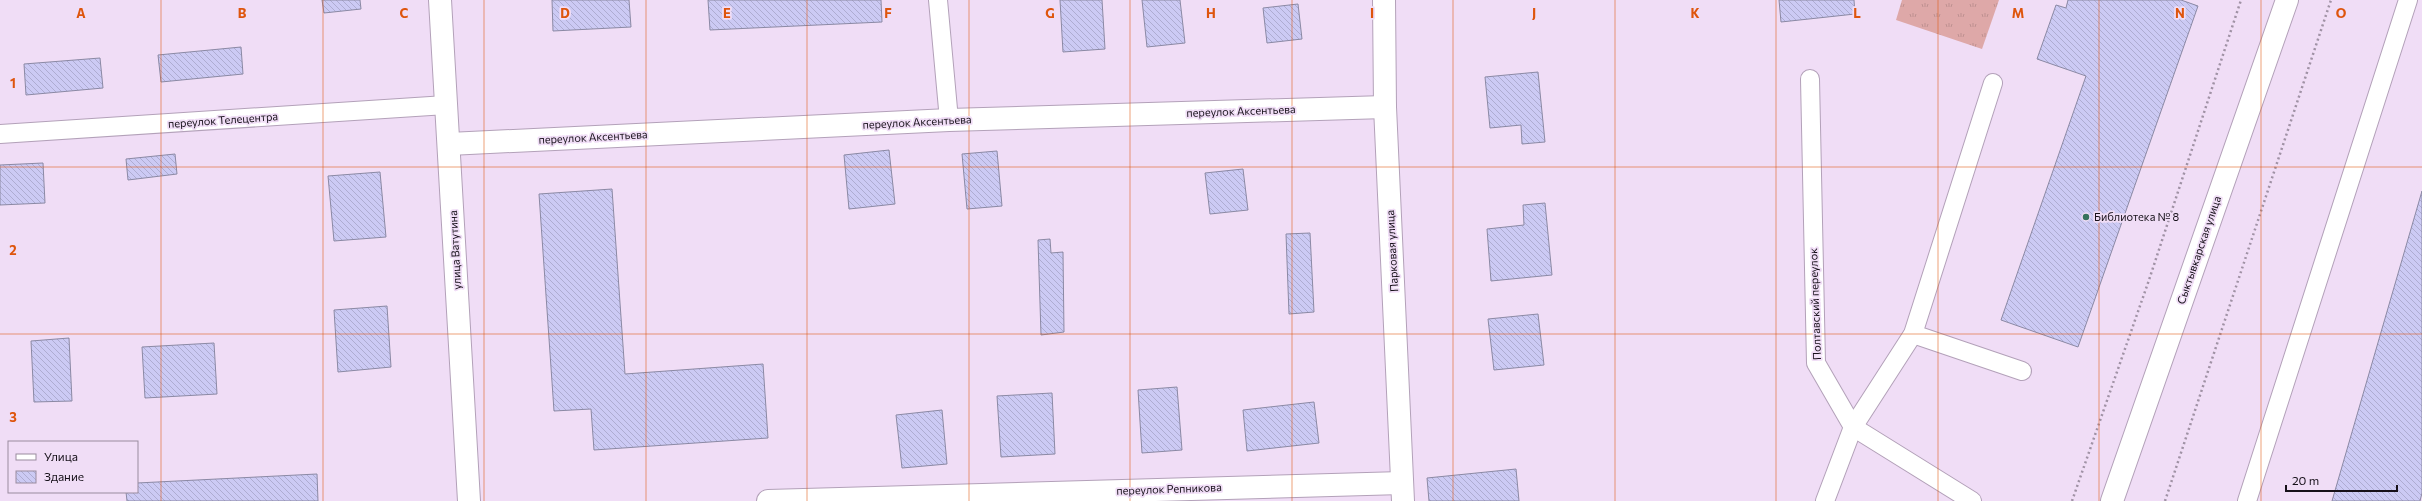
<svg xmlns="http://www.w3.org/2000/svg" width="2422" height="501" viewBox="0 0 2422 501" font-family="Commissioner,sans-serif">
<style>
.grass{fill:url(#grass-tufts)}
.building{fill:url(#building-back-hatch);stroke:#8b89a4}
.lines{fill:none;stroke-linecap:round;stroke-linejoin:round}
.service-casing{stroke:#b3a1b9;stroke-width:20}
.minor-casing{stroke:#b3a1b9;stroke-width:24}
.secondary-casing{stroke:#b3a1b9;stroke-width:24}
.path{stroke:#a092a5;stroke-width:2.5;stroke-dasharray:2 3;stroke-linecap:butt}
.service{stroke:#fff;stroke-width:18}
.minor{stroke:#fff;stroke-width:22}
.secondary{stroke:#fff;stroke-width:22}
.grid{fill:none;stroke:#de550d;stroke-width:1;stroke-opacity:0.55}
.poi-dot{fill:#36725c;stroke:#f0ddf6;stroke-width:1.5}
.labels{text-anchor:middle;stroke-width:3.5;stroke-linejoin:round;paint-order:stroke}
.street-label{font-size:11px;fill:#161019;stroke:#f0ddf6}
.poi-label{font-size:11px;fill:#161019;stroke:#f0ddf6;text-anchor:start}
.grid-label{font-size:13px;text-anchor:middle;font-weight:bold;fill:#de550d;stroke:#f0ddf6;stroke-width:3.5;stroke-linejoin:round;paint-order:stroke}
</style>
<defs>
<pattern id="grass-tufts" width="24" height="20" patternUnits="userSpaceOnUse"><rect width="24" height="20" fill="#dea8a8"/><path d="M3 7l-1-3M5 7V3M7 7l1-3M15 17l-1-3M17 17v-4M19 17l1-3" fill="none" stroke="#be9090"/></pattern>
<pattern id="building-back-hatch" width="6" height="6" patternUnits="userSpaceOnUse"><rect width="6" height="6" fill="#cccaf4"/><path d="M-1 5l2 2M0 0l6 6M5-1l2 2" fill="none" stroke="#aeacd1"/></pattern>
</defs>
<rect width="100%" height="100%" fill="#f0ddf6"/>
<!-- grass -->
<polygon class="grass" points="1902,0 1999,0 1982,49 1896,20"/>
<!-- building -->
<g class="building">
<polygon points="322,0 360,0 361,9 324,13"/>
<polygon points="552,0 629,0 631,27 553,31"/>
<polygon points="708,0 881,0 882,22 710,30"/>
<polygon points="1060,0 1102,0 1105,49 1063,52"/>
<polygon points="1142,0 1180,0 1185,43 1147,47"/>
<polygon points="1779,0 1854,0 1855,14 1781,22"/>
<polygon points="2068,0 2181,0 2198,6 2078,347 2001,320 2086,76 2037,59 2056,5 2066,8"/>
<polygon points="1298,4 1302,39 1267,43 1263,8"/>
<polygon points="241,47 243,74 161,82 158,55"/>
<polygon points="100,58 103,88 26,95 24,64"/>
<polygon points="1538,72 1545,142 1522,144 1521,125 1490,128 1485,77"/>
<polygon points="889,150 895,204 849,209 844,155"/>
<polygon points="997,151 1002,206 967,209 962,154"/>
<polygon points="175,154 177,174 128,180 126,159"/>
<polygon points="43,163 45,203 0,205 0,165"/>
<polygon points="1243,169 1248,210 1210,214 1205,173"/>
<polygon points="380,172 386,237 334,241 328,176"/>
<polygon points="612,189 625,374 763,364 768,438 594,450 591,409 554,411 539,194"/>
<polygon points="2422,191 2422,493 2420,501 2332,501"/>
<polygon points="1545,203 1552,275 1491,281 1487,229 1524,225 1523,205"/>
<polygon points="1310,233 1314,312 1289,314 1286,234"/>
<polygon points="1050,239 1051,253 1063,252 1064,332 1041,335 1038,240"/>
<polygon points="387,306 391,367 338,372 334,310"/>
<polygon points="1538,314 1544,365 1494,370 1488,319"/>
<polygon points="69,338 72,401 34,402 31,341"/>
<polygon points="214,343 217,394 145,398 142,347"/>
<polygon points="1177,387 1182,450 1142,453 1138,390"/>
<polygon points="1052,393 1055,454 1001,457 997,396"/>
<polygon points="1314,402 1319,443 1247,451 1243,410"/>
<polygon points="942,410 947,464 902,468 896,415"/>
<polygon points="1516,469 1519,501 1429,501 1427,478"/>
<polygon points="317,474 318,501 127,501 126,492 137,492 137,483"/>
</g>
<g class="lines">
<!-- service casing -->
<g class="service-casing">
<g id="service">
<polyline points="938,0 949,120"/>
<polyline points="1810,79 1816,363 1853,427 1972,501"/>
<polyline points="0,134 446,105"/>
<polyline points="1913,334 2022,371"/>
<polyline points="1825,501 1853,427 1913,334 1993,83"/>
<polyline points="2247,501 2408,0"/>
</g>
</g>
<!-- minor casing -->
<g class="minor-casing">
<g id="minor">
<polyline points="1384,0 1385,107 1403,501"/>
<polyline points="449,144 949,120 1385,107"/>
<polyline points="768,501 1402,483"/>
</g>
</g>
<!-- secondary casing -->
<g class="secondary-casing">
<g id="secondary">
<polyline points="440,0 469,501"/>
<polyline points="2112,501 2287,0"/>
</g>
</g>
<!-- path -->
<g class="path">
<polyline points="2072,501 2149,280 2241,0"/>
<polyline points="2165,501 2331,0"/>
</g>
<!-- service -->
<use href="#service" class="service"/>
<!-- minor -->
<use href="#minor" class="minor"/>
<!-- secondary -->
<use href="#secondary" class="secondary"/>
</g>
<!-- grid -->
<path class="grid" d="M 161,0 L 161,501M 323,0 L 323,501M 484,0 L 484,501M 646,0 L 646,501M 807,0 L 807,501M 969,0 L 969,501M 1130,0 L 1130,501M 1292,0 L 1292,501M 1453,0 L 1453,501M 1615,0 L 1615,501M 1776,0 L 1776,501M 1938,0 L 1938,501M 2099,0 L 2099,501M 2261,0 L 2261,501M 0,167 L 2422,167M 0,334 L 2422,334"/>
<!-- markers -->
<circle class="poi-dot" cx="2086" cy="217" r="4"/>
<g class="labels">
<!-- street labels -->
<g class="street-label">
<text transform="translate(1241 111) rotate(-2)" y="4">переулок Аксентьева</text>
<text transform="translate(223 120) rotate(-4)" y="4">переулок Телецентра</text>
<text transform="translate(917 122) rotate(-3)" y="4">переулок Аксентьева</text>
<text transform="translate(593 137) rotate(-3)" y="4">переулок Аксентьева</text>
<text transform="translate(455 250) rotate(-93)" y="4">улица Ватутина</text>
<text transform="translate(2199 250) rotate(-71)" y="4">Сыктывкарская улица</text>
<text transform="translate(1392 251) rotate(-93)" y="4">Парковая улица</text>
<text transform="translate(1815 304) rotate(-92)" y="4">Полтавский переулок</text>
<text transform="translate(1169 489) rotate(-2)" y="4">переулок Репникова</text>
</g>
<!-- poi labels -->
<g class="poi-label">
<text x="2094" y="221">Библиотека № 8</text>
</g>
</g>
<g class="grid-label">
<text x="81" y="18">A</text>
<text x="242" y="18">B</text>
<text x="404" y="18">C</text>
<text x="565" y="18">D</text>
<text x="727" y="18">E</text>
<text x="888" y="18">F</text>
<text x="1050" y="18">G</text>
<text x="1211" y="18">H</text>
<text x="1372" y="18">I</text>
<text x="1534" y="18">J</text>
<text x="1695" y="18">K</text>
<text x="1857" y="18">L</text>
<text x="2018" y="18">M</text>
<text x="2180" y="18">N</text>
<text x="2341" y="18">O</text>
<text x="13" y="88">1</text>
<text x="13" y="255">2</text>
<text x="13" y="422">3</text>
</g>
<!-- legend -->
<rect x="8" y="441" width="130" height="52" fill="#f0ddf6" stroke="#998b9e"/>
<rect x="16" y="454" width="20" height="6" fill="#ffffff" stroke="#998b9e"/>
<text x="44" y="461" font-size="12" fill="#161019">Улица</text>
<rect x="16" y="471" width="20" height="12" fill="url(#building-back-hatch)" stroke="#998b9e"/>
<text x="44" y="481" font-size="12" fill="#161019">Здание</text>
<!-- scale -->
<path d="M2286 485v6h111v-6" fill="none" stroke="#161019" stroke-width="2"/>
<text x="2292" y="485" font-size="12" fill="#161019" stroke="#f0ddf6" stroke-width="3" paint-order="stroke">20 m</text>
</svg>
